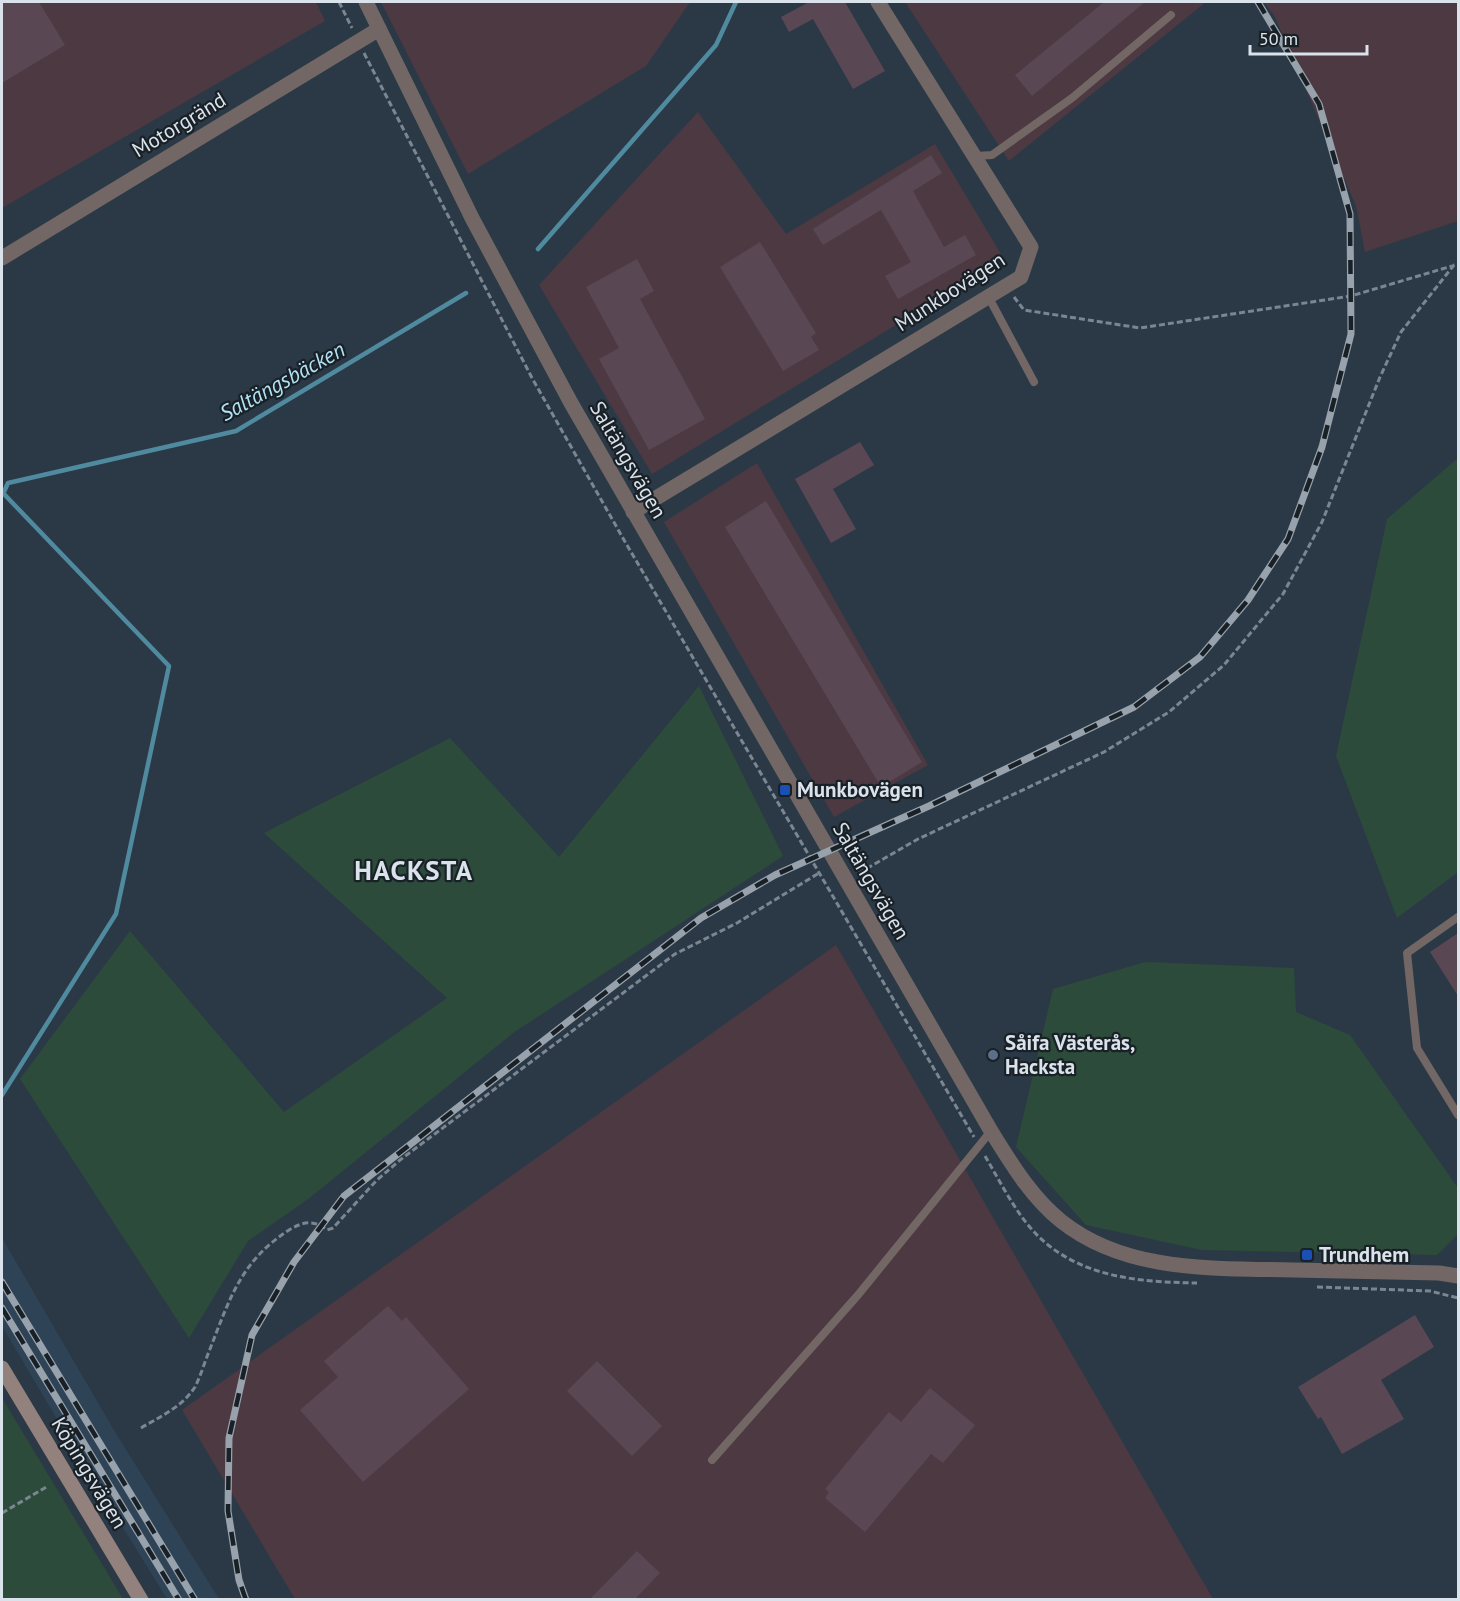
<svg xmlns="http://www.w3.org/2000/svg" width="1460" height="1601" viewBox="0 0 1460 1601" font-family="'PT Sans',sans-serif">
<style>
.built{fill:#2f4356}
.industrial{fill:#4c3941}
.green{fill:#2c4b3b}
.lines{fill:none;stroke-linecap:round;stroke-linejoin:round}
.stream{stroke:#4f8a9e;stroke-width:4.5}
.building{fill:#594754}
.path{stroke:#7a8692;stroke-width:3;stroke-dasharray:6 3;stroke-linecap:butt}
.service{stroke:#726765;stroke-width:8}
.minor{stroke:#726765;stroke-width:15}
.tertiary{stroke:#726765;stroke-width:15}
.secondary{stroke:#92817d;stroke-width:15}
.rail-casing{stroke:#97a2ad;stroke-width:7}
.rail{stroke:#192026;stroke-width:4.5;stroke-dasharray:14;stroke-linecap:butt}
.transit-dot{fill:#1a4fb4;stroke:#192026;stroke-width:2}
.service-dot{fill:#5c6f8a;stroke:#192026;stroke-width:2}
.labels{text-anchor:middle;stroke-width:4.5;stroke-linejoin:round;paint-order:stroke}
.street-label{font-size:21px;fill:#dae3ec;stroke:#192026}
.poi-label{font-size:21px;font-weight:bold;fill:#dae3ec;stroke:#192026;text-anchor:start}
.water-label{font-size:22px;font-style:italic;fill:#b1e4f7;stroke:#192026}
.district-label{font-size:27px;font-weight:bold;letter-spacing:1.5px;fill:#dae3ec;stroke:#192026}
</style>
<rect width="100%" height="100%" fill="#2b3947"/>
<!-- built -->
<polygon class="built" points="2,1238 115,1432 219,1599 167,1599 77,1453 2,1326"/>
<!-- industrial -->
<g class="industrial">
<polygon points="2,2 316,2 325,21 2,208"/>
<polygon points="381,2 690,2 646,66 468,174"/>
<polygon points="905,2 1206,2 1009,161"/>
<polygon points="1264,2 1458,2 1458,221 1365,252 1356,206 1275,17"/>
<polygon points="698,112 786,234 935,144 1004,259 652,474 539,285"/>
<polygon points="757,463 928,765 834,817 664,522"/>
<polygon points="836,945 1213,1599 295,1599 182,1410"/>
</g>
<!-- green -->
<g class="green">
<polygon points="1458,458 1458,872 1397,918 1336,756 1387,519"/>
<polygon points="699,686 783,856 513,1033 307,1200 248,1241 189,1338 20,1079 130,931 284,1112 447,998 264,833 450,738 559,857"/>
<polygon points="1145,962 1294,968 1296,1012 1350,1035 1458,1188 1458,1234 1437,1255 1202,1250 1086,1225 1016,1147 1053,989"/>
<polygon points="2,1398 123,1599 2,1599"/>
</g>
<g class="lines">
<!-- stream -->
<g class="stream">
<polyline points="538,249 716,45 736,2"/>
<polyline points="3,494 8,483 236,431 466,293"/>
<polyline points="2,1095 116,914 169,666 3,493"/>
</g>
</g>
<!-- building -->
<g class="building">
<polygon points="2,2 39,2 65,45 2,83"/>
<polygon points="809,2 845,2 885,71 853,89 813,19 789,32 781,17"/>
<polygon points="1104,2 1145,2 1032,96 1015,75"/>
<polygon points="931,155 942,173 913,191 944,247 965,235 976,255 898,299 885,276 911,262 881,210 823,245 813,229"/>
<polygon points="760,242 816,333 811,337 819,350 783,371 720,267"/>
<polygon points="637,259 654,291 640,299 705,419 649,450 599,359 619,348 586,287"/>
<polygon points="860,442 874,465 833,489 856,529 831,543 795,479"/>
<polygon points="766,501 922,762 881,787 725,527"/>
<polygon points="1458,933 1458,996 1430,952"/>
<polygon points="388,1306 402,1321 406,1317 469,1389 363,1482 300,1410 338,1377 324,1361"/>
<polygon points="1415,1315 1434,1347 1381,1380 1404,1419 1342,1454 1321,1417 1318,1419 1298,1387"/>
<polygon points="597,1361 662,1426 632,1456 567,1391"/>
<polygon points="930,1388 975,1425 943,1463 931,1454 865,1532 825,1498 829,1492 825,1489 889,1412 901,1422"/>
<polygon points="637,1551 660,1573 635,1599 590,1599"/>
</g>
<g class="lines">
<!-- path -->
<g class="path">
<polyline points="339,2 352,28"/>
<polyline points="364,53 532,378 624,540 974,1137"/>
<polyline points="1014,297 1024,310 1140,328 1351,296 1452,266"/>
<polyline points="859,873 918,839 1104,752 1169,712 1224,665 1283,594 1322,522 1380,377 1401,332 1454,265 1458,264"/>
<path d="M 985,1156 C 1001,1183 1016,1214 1038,1236 C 1081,1278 1140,1282 1197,1283"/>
<polyline points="1317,1287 1430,1291 1458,1298"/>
<path d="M 141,1428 C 161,1416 182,1407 195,1387 C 201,1375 205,1361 210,1349 C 230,1298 241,1261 289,1230 C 302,1222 314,1219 327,1230 L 333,1228 L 376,1181 L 400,1160 L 675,954 L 737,923 L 819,873"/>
<polyline points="2,1513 48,1486"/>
</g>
<!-- service -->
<g class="service">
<polyline points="976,156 992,155 1072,98 1171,15"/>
<polyline points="988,296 1034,382"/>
<polyline points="1458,917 1407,953 1417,1048 1458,1115"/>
<polyline points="712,1460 858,1295 991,1131"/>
</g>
<!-- minor -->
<g class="minor">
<polyline points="2,258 379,29"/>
<polyline points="633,512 1021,277 1031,247 878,2"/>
</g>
<!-- tertiary -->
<path class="tertiary" d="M 366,2 L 472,218 L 571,403 L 991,1131 C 1011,1163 1031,1197 1061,1221 C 1126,1273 1214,1268 1293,1270 C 1341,1271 1390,1272 1439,1273 L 1458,1276"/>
<!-- secondary -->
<polyline class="secondary" points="2,1368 141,1600"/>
<!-- rail casing -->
<g class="rail-casing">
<g id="rail">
<polyline points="2,1282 195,1600"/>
<polyline points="2,1308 179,1600"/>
<polyline points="246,1600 239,1580 228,1511 229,1438 252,1335 294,1262 344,1196 701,918 775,875 929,806 1134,707 1200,657 1248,600 1288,539 1322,447 1351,334 1350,214 1319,104 1258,2"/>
</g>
</g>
<!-- rail -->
<use href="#rail" class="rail"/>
</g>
<!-- markers -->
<g class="transit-dot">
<rect x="779" y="784" width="12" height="12" rx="3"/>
<rect x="1301" y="1249" width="12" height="12" rx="3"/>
</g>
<circle class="service-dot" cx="993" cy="1055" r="6"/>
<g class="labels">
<!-- street labels -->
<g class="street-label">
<text transform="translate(179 125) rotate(-31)" y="7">Motorgränd</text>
<text transform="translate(950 292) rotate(-33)" y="7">Munkbovägen</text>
<text transform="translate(628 460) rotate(60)" y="7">Saltängsvägen</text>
<text transform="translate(871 881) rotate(60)" y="7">Saltängsvägen</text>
<text transform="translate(89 1473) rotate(59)" y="7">Köpingsvägen</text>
</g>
<!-- poi labels -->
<g class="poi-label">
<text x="797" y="797">Munkbovägen</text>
<text x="1005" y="1050">Såifa Västerås,<tspan x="1005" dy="24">Hacksta</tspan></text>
<text x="1319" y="1262">Trundhem</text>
</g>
<!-- water labels -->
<g class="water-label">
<text transform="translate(282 381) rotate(-29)" y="8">Saltängsbäcken</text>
</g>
<!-- district labels -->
<g class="district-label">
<text x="414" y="880">HACKSTA</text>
</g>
</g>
<!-- border -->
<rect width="1460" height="1601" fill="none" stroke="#dae3ec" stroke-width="6"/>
<!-- scale -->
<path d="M1250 45v9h117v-9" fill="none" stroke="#dae3ec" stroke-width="3"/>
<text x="1259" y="45" font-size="18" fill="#dae3ec" stroke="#192026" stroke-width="4.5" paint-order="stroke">50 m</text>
</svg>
